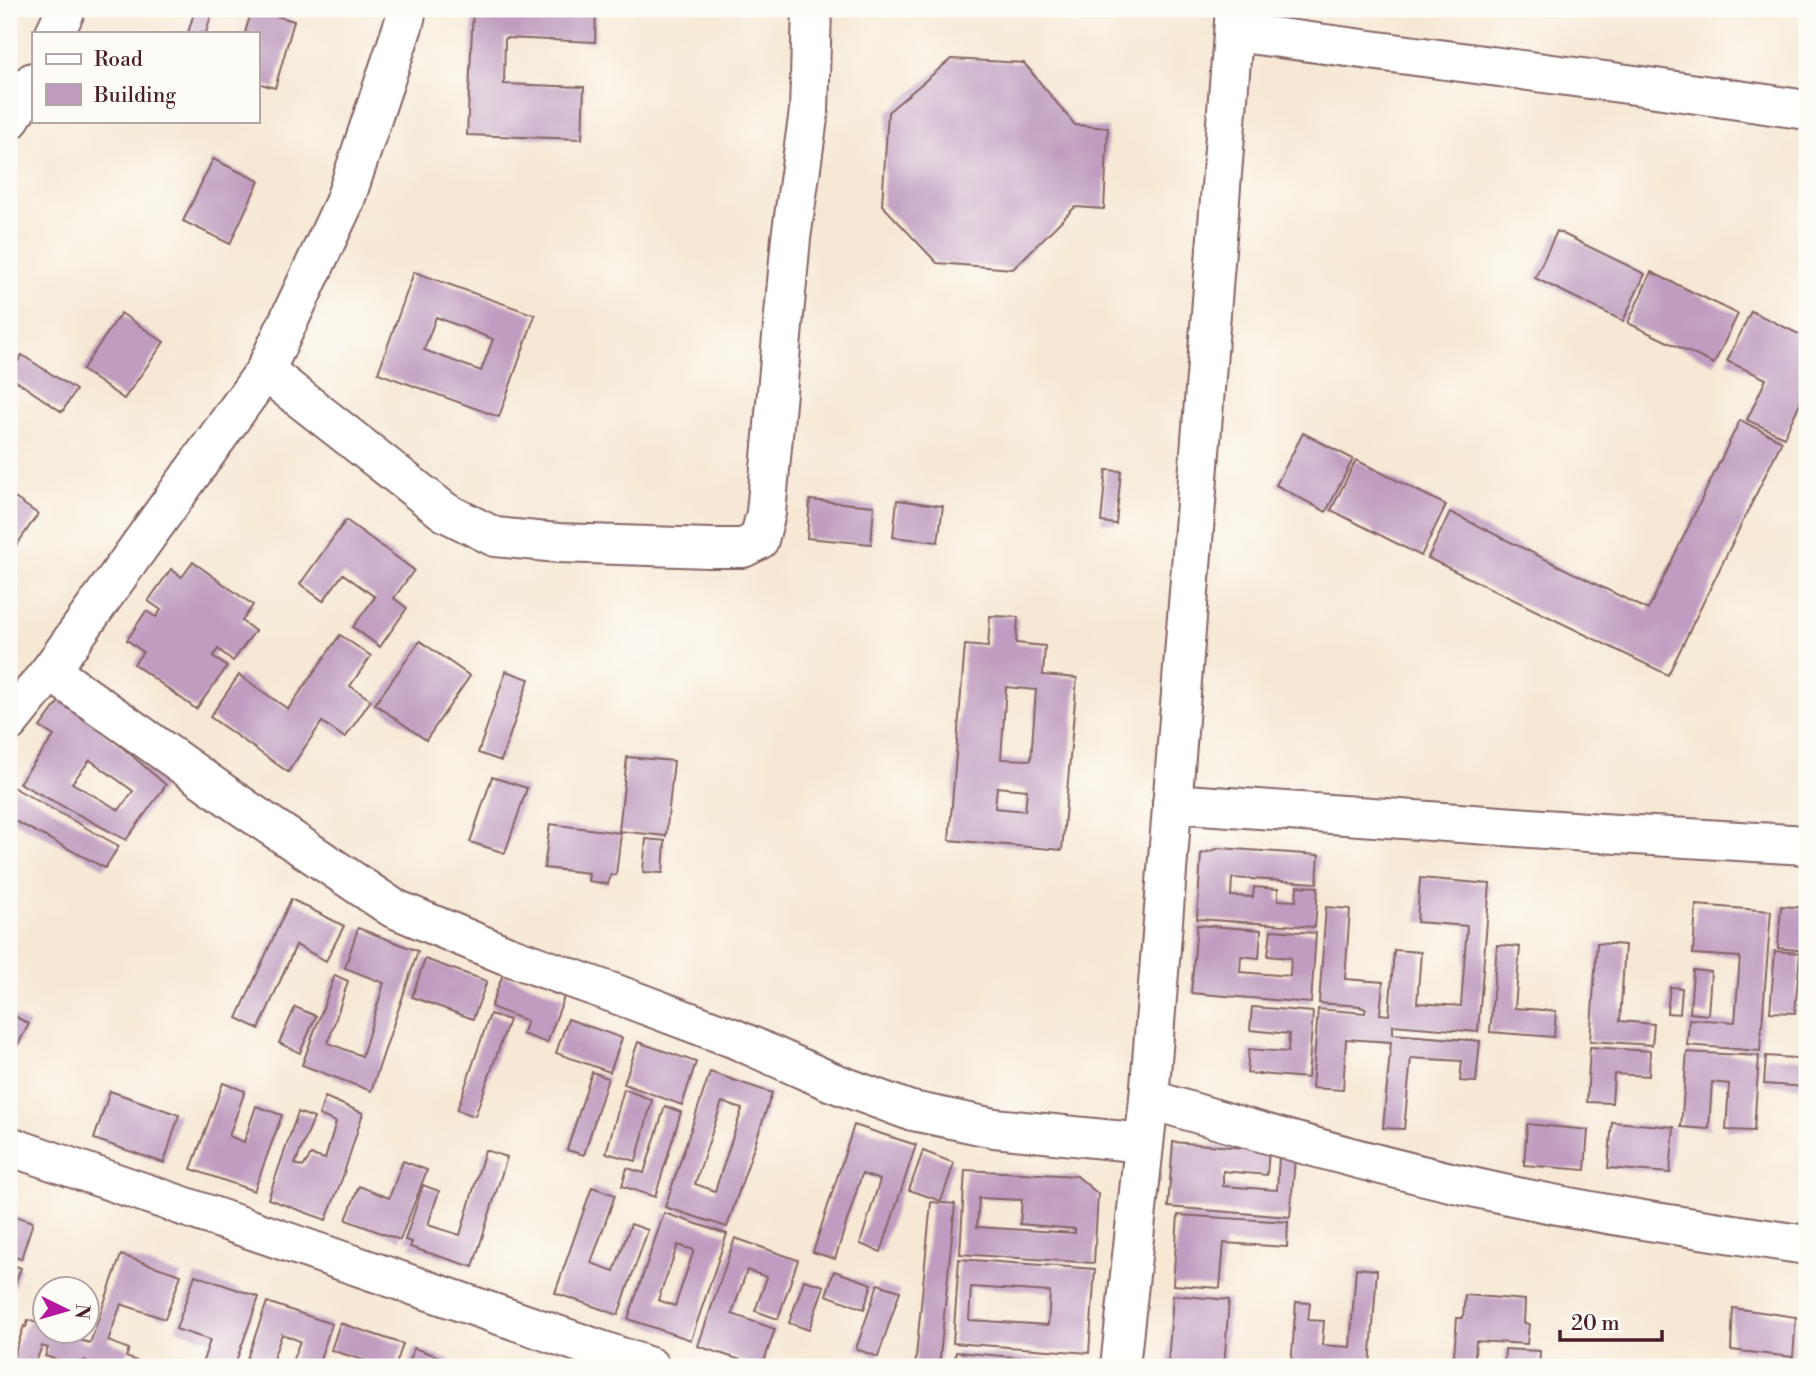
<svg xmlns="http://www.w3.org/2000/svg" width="1816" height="1376" viewBox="0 0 1816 1376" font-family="'Libre Bodoni',serif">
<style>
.building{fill:#c09cc0;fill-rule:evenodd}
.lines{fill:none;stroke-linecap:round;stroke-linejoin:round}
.minor-casing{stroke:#866566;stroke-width:42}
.minor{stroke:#fff;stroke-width:38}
</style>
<rect width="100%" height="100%" fill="#fdfcf7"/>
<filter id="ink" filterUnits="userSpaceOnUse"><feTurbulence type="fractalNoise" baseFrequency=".0143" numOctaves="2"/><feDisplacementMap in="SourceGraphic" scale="14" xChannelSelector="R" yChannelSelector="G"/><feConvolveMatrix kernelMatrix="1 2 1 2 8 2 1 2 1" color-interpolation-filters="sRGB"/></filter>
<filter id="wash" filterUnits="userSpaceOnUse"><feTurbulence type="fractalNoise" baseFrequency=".00686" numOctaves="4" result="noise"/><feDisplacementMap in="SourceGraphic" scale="28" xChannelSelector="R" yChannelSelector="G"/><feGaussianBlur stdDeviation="1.57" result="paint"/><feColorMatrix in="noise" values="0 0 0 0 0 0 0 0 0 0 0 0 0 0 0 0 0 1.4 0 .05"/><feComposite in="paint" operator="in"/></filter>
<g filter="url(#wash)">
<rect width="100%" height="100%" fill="#f6e8d4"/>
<g id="blocks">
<!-- building -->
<g class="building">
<polygon points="195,9 213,9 206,33 188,33"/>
<polygon points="252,9 294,21 275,88 257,83 257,33 245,33"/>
<polygon points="473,9 596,9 595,42 505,38 504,84 584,87 582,139 467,135"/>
<polygon points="951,59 1024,63 1075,125 1108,128 1104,209 1075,207 1013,269 937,263 882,205 888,112"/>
<polygon points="213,159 259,181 230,244 183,221"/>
<polygon points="1557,231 1645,274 1623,321 1535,278"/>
<path d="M 414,272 L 535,315 L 499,417 L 378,373 ZM 436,317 L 493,339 L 481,371 L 424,350 Z"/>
<polygon points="1651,272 1738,314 1714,364 1628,323"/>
<polygon points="1751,311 1807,338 1807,388 1784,437 1747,420 1766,379 1727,361"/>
<polygon points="121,313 164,342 124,399 82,370"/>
<polygon points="22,355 76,390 62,412 9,376"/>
<polygon points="1740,420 1782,441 1668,675 1428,558 1450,512 1648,610"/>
<polygon points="1303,433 1353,459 1326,512 1276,485"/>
<polygon points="1356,460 1446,505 1421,556 1331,510"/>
<polygon points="1106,470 1121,471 1116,524 1101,522"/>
<polygon points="9,494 38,514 9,556"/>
<polygon points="810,500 874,506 871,544 807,538"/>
<polygon points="897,500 943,506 938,542 893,537"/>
<polygon points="346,520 414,570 394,598 407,608 380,647 353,627 375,597 343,574 323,601 300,584"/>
<polygon points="193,562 253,605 242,621 255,631 233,661 218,649 213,656 227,667 196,709 134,664 143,652 127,640 146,611 156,617 161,610 148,601 171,569 182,577"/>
<path d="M 990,616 L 1018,617 L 1016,643 L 1045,646 L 1043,675 L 1077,678 L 1062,850 L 949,840 L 965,645 L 988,647 ZM 1006,687 L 1036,690 L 1031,760 L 1001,759 ZM 997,787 L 1027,790 L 1025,811 L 995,808 Z"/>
<polygon points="340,635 371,656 350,686 371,700 345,738 322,722 288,772 210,717 239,675 288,709"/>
<polygon points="420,641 470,676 426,740 375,704"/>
<polygon points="506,671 529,679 501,761 478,753"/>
<path d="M 63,696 L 166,785 L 126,840 L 19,783 L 54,736 L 40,727 ZM 90,760 L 133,791 L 119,810 L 72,783 Z"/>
<polygon points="627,757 674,761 666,836 619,831"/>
<polygon points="492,777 527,788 505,853 470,842"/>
<polygon points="9,785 119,846 105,868 9,818"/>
<polygon points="550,824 621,833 616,875 610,875 608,884 588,881 589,873 544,868"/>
<polygon points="646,839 665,841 663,873 643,872"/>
<polygon points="1220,848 1319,855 1317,883 1232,878 1231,896 1253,897 1254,887 1278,889 1278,900 1296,901 1297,886 1318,887 1315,927 1197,919 1201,854"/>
<polygon points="1420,878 1490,884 1478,1032 1393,1025 1393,1034 1480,1041 1476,1082 1460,1081 1462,1061 1411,1058 1404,1129 1383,1128 1391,1042 1346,1039 1343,1090 1312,1088 1318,1009 1365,1013 1366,1009 1360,1007 1360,1006 1319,1003 1326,907 1350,909 1345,979 1383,982 1380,1014 1389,1015 1394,950 1421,952 1417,1003 1461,1006 1467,926 1417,922"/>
<polygon points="291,899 344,926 326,961 296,945 259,1029 237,1018"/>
<polygon points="1696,905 1771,911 1760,1051 1687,1045 1689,1019 1735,1022 1740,957 1693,954"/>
<polygon points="1781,906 1807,908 1807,951 1778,948"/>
<polygon points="1197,925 1261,930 1259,958 1241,956 1240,972 1290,976 1291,958 1268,956 1271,930 1316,933 1311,1003 1191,993"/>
<polygon points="358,928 418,951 371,1091 302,1065 335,975 348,981 328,1043 362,1056 384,983 345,968"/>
<polygon points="1597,943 1625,945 1620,1021 1654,1024 1652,1045 1590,1041"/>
<polygon points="1497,945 1520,947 1515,1008 1556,1011 1554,1037 1490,1032"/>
<polygon points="1775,951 1800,953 1795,1013 1770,1012"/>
<polygon points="425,959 487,981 473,1019 412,997"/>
<polygon points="1693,970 1711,972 1708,1015 1690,1013"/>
<polygon points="503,974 564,997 547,1043 522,1034 527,1021 491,1007"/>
<polygon points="1670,987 1682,988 1680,1014 1667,1013"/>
<polygon points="295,1007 316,1016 300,1053 279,1043"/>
<polygon points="1252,1007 1313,1012 1308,1078 1247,1073 1249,1049 1288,1052 1289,1034 1250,1030"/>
<polygon points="9,1013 29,1024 16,1048 9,1045"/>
<polygon points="490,1014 509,1020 475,1116 457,1110"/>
<polygon points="568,1019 622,1038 610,1072 556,1053"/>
<polygon points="638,1042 696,1062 682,1105 624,1084"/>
<polygon points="1590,1047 1650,1051 1649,1076 1614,1074 1612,1103 1587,1102"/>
<polygon points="1687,1052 1759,1056 1754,1131 1726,1130 1729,1084 1712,1082 1709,1129 1681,1127"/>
<polygon points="1766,1056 1807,1059 1807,1087 1764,1084"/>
<polygon points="592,1072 608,1078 584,1155 567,1150"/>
<path d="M 710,1072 L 772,1093 L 727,1227 L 665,1207 ZM 722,1102 L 742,1109 L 715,1191 L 695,1184 Z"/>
<polygon points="223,1083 245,1091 229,1136 244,1142 256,1106 282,1115 254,1191 191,1169"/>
<polygon points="624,1089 652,1100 636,1161 606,1153"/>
<polygon points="110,1091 179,1115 164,1163 94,1139"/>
<polygon points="325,1097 363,1113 342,1179 326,1220 268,1199 298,1112 314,1118 295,1164 303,1167 311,1155 325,1159 336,1122 319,1115"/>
<polygon points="665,1106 681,1112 655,1197 622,1186 627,1168 644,1173"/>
<polygon points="1612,1122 1674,1127 1670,1173 1608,1168"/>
<polygon points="1527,1124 1588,1130 1585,1170 1524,1165"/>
<polygon points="854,1125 916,1145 881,1252 860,1244 880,1180 862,1174 835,1259 813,1252"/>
<polygon points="1173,1142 1269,1150 1267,1175 1223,1171 1223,1186 1277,1190 1279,1157 1295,1159 1290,1217 1168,1207"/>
<polygon points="485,1150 507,1157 473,1267 410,1247 412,1242 405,1240 423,1185 439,1191 428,1225 460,1235"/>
<polygon points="923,1151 954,1163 941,1201 909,1190"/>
<polygon points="403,1161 427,1170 400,1240 346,1220 359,1186 389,1198"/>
<path d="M 965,1170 L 1077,1176 L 1098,1194 L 1094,1263 L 960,1254 ZM 979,1198 L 1022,1200 L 1020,1224 L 1075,1229 L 1075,1233 L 977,1227 Z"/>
<polygon points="592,1187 615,1195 591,1263 614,1271 631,1224 648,1230 618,1315 555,1293"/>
<polygon points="931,1202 955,1204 939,1367 915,1367"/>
<path d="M 664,1213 L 727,1234 L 691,1340 L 628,1319 ZM 678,1245 L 694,1250 L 675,1306 L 658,1300 Z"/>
<polygon points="9,1214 33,1222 21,1259 9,1255"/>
<polygon points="1178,1215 1288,1222 1287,1247 1224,1243 1220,1288 1173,1285"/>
<polygon points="735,1238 798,1260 778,1319 755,1311 767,1277 747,1270 732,1314 775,1329 762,1367 698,1346"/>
<polygon points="121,1255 181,1275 165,1319 121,1304 108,1341 129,1349 126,1357 152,1367 94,1367 95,1364 84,1360 82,1367 56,1367 58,1360 45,1356 48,1348 42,1346 34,1367 10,1367 24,1326 26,1327 28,1320 46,1326 46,1330 82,1330 79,1340 90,1343"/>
<path d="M 959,1259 L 1095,1269 L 1089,1353 L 953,1343 ZM 971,1287 L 1050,1292 L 1048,1325 L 969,1320 Z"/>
<polygon points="9,1263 21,1268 9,1300"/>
<polygon points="1356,1268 1377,1270 1370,1367 1291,1367 1296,1302 1310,1303 1308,1320 1324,1321 1322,1345 1350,1347"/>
<polygon points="834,1271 872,1284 864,1309 826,1295"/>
<polygon points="195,1275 259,1297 234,1367 201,1367 210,1340 176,1329"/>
<polygon points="804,1280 824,1286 809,1330 789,1323"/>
<polygon points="878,1284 900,1291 878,1357 856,1349"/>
<polygon points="1173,1295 1229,1300 1224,1367 1168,1364"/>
<polygon points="1465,1295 1525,1300 1524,1323 1529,1324 1527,1344 1476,1341 1474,1367 1453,1367 1457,1318 1463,1318"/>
<polygon points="267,1302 332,1324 317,1367 290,1367 300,1341 282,1334 270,1367 244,1367"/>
<polygon points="1733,1308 1796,1317 1793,1357 1731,1350"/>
<polygon points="1805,1314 1807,1314 1807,1355 1801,1354"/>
<polygon points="340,1323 403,1344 395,1367 371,1367 373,1363 331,1350"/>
<polygon points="414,1348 469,1367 408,1367"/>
<polygon points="1505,1349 1540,1351 1539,1367 1504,1367"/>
<polygon points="956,1352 1051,1360 1051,1367 954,1367"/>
</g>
</g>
</g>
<g filter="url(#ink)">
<use href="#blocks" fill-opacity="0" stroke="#866566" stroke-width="2"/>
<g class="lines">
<!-- minor casing -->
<g class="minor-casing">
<g id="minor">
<polyline points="1234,32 1635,85 1807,110"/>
<polyline points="55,33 66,9"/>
<polyline points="9,121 33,82"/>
<polyline points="265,371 445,512 495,537 558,543 710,548 743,548 759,540 766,513 791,238 809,111 812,9"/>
<polyline points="50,671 244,808 393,908 506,955 616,994 733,1038 832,1082 908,1110 994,1128 1144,1143"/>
<polyline points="9,722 50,671 265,371 344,203 404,23 407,9"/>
<polyline points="1172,803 1601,833 1807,845"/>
<path d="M 1149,1099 C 1267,1135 1387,1169 1508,1195 C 1607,1216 1707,1230 1807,1245"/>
<polyline points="9,1146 650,1367"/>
<polyline points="1120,1367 1149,1099 1235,9"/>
</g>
</g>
<!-- minor -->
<use href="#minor" class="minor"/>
</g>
</g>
<!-- margin -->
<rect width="1816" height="1376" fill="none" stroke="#fdfcf7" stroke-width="35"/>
<!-- legend -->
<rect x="32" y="32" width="228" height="91" fill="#fdfcf7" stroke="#b5a4a5" stroke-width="2"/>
<rect x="46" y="54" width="35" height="10" fill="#ffffff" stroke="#b5a4a5" stroke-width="2"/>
<text x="94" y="66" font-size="21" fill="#4a1f2b">Road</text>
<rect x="46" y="84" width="35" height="21" fill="#c09cc0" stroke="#b5a4a5" stroke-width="2"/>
<text x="94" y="102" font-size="21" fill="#4a1f2b">Building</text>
<!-- north arrow -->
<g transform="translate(66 1310) rotate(95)"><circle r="33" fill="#fdfcf7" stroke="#b5a4a5" stroke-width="2"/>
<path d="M0-5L12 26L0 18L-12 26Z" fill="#b5179e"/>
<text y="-10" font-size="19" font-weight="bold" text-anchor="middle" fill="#4a1f2b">N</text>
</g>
<!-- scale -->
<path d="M1560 1330v10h102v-10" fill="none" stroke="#4a1f2b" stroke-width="3.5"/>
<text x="1571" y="1330" font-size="21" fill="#4a1f2b" stroke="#fdfcf7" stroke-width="5" paint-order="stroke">20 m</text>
</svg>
